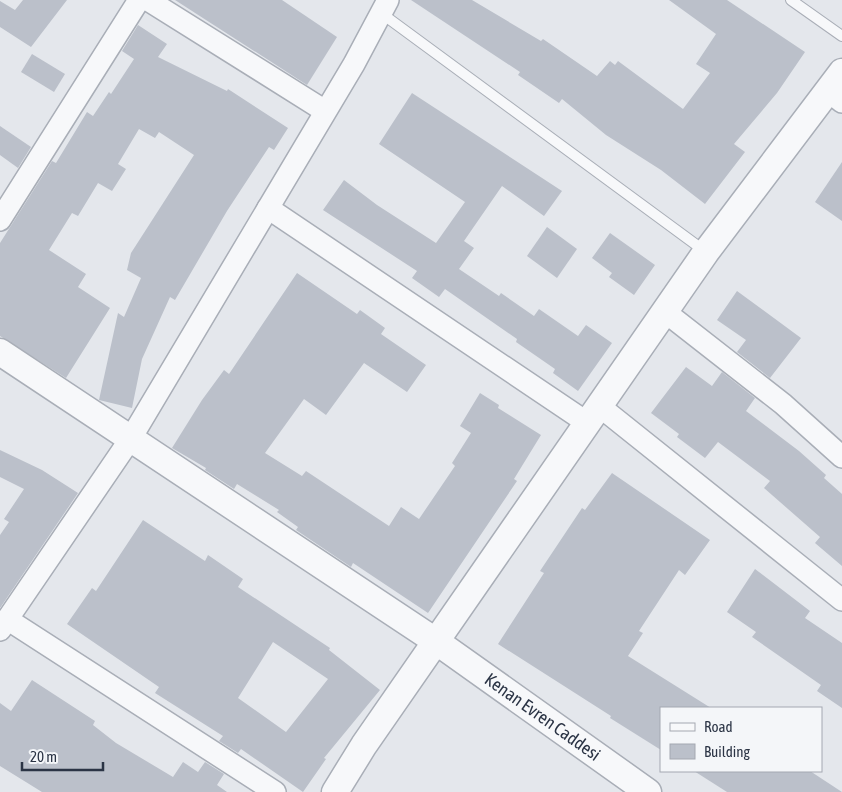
<svg xmlns="http://www.w3.org/2000/svg" width="842" height="792" viewBox="0 0 842 792" font-family="'Asap Condensed',sans-serif">
<style>
.building{fill:#bbc0ca;fill-rule:evenodd}
.lines{fill:none;stroke-linecap:round;stroke-linejoin:round}
.service-casing{stroke:#a9aeb7;stroke-width:12}
.minor-casing{stroke:#a9aeb7;stroke-width:24}
.tertiary-casing{stroke:#a9aeb7;stroke-width:29}
.service{stroke:#f7f8fa;stroke-width:10}
.minor{stroke:#f7f8fa;stroke-width:21}
.tertiary{stroke:#f7f8fa;stroke-width:26}
.labels{text-anchor:middle;stroke-width:5;stroke-linejoin:round;paint-order:stroke}
.street-label{font-size:18px;fill:#2b3445;stroke:#f4f6f9}
</style>
<rect width="100%" height="100%" fill="#e4e7ec"/>
<!-- building -->
<g class="building">
<polygon points="23,0 67,0 31,47 0,27 0,1 15,10"/>
<polygon points="175,0 282,0 337,37 307,85"/>
<polygon points="411,0 472,0 541,41 543,39 597,76 610,61 615,65 618,61 683,109 710,73 696,64 716,34 669,0 727,0 805,52 777,93 734,144 745,152 705,204 661,170 606,135 562,99 559,103 518,75 520,72"/>
<polygon points="138,25 167,44 158,57 227,91 228,89 288,128 274,150 269,147 227,211 175,300 170,297 142,359 132,408 99,400 118,313 124,317 141,278 127,270 131,253 194,155 159,132 155,138 139,129 118,164 126,169 112,191 98,183 78,216 72,213 49,250 86,274 78,287 110,308 66,378 0,336 0,243 52,161 56,163 87,112 93,116 109,92 111,94 134,59 122,51"/>
<polygon points="32,54 65,74 54,92 21,72"/>
<polygon points="412,93 562,191 544,216 502,186 464,241 474,248 459,269 499,296 501,293 534,316 539,309 578,336 586,325 612,343 578,391 553,373 555,369 516,342 517,339 445,289 439,297 412,278 417,271 323,210 344,180 377,205 436,243 465,202 379,144"/>
<polygon points="0,126 31,147 18,168 0,155"/>
<polygon points="842,162 842,221 815,202"/>
<polygon points="547,227 577,249 557,278 527,256"/>
<polygon points="610,233 655,265 634,295 609,277 612,273 592,258"/>
<polygon points="297,273 357,314 360,310 385,328 381,334 426,365 407,392 364,363 326,415 304,399 265,453 302,476 306,471 389,526 401,507 419,519 455,466 452,463 471,433 460,426 480,393 499,405 498,408 541,435 514,479 517,481 428,613 353,563 351,567 296,530 298,527 277,512 279,510 237,484 234,489 205,470 206,468 172,448 202,400 224,370 229,374"/>
<polygon points="737,291 801,338 770,378 737,352 746,340 717,320"/>
<polygon points="686,367 712,386 722,372 755,398 746,411 799,451 826,475 824,478 842,494 842,566 815,543 820,537 764,488 770,481 718,442 705,458 677,437 679,434 651,413"/>
<polygon points="0,450 42,470 78,493 0,608 0,535 9,522 4,519 24,489 0,477"/>
<polygon points="612,473 710,540 685,575 679,570 639,631 643,633 628,656 711,708 661,708 661,750 610,718 611,716 498,644 544,573 540,571 582,508 585,510"/>
<path d="M 143,520 L 205,561 L 208,555 L 243,579 L 238,587 L 330,648 L 329,650 L 380,690 L 324,758 L 326,759 L 303,792 L 241,749 L 238,753 L 219,741 L 223,736 L 155,693 L 159,687 L 67,624 L 92,588 L 96,591 ZM 273,642 L 328,679 L 286,732 L 238,698 Z"/>
<polygon points="755,569 810,611 805,618 842,643 842,708 817,691 821,685 752,637 756,632 727,612"/>
<polygon points="32,680 95,721 93,725 116,743 173,777 183,762 198,772 205,762 224,774 217,785 227,792 42,792 0,766 0,703 11,711"/>
<polygon points="694,771 810,771 842,792 727,792"/>
</g>
<g class="lines">
<!-- service casing -->
<g class="service-casing">
<g id="service">
<polyline points="791,0 842,36"/>
<polyline points="381,13 706,252"/>
</g>
</g>
<!-- minor casing -->
<g class="minor-casing">
<g id="minor">
<polyline points="148,0 325,111"/>
<polyline points="828,91 842,102"/>
<polyline points="268,208 586,422"/>
<polyline points="0,220 139,0"/>
<polyline points="664,311 783,404 842,457"/>
<polyline points="598,405 842,600"/>
<polyline points="7,619 275,792"/>
<polyline points="0,630 131,438 354,64 388,0"/>
</g>
</g>
<!-- tertiary casing -->
<g class="tertiary-casing">
<g id="tertiary">
<path id="s1" d="M 0,352 L 437,642 L 648,792"/>
<polyline points="335,792 364,745 706,252 842,72"/>
</g>
</g>
<!-- service -->
<use href="#service" class="service"/>
<!-- minor -->
<use href="#minor" class="minor"/>
<!-- tertiary -->
<use href="#tertiary" class="tertiary"/>
</g>
<g class="labels">
<!-- street labels -->
<g class="street-label">
<text dy="6" stroke="none"><textPath href="#s1" startOffset="654">Kenan Evren Caddesi</textPath></text>
</g>
</g>
<!-- legend -->
<rect x="660" y="707" width="162" height="65" fill="#f4f6f9" stroke="#a4a8b1"/>
<rect x="670" y="723" width="25" height="8" fill="#f7f8fa" stroke="#a4a8b1"/>
<text x="704" y="732" font-size="15" fill="#2b3445">Road</text>
<rect x="670" y="744" width="25" height="15" fill="#bbc0ca" stroke="#a4a8b1"/>
<text x="704" y="757" font-size="15" fill="#2b3445">Building</text>
<!-- scale -->
<path d="M22 762v8h81v-8" fill="none" stroke="#2b3445" stroke-width="2.5"/>
<text x="30" y="762" font-size="15" fill="#2b3445" stroke="#f4f6f9" stroke-width="4" paint-order="stroke">20 m</text>
</svg>
